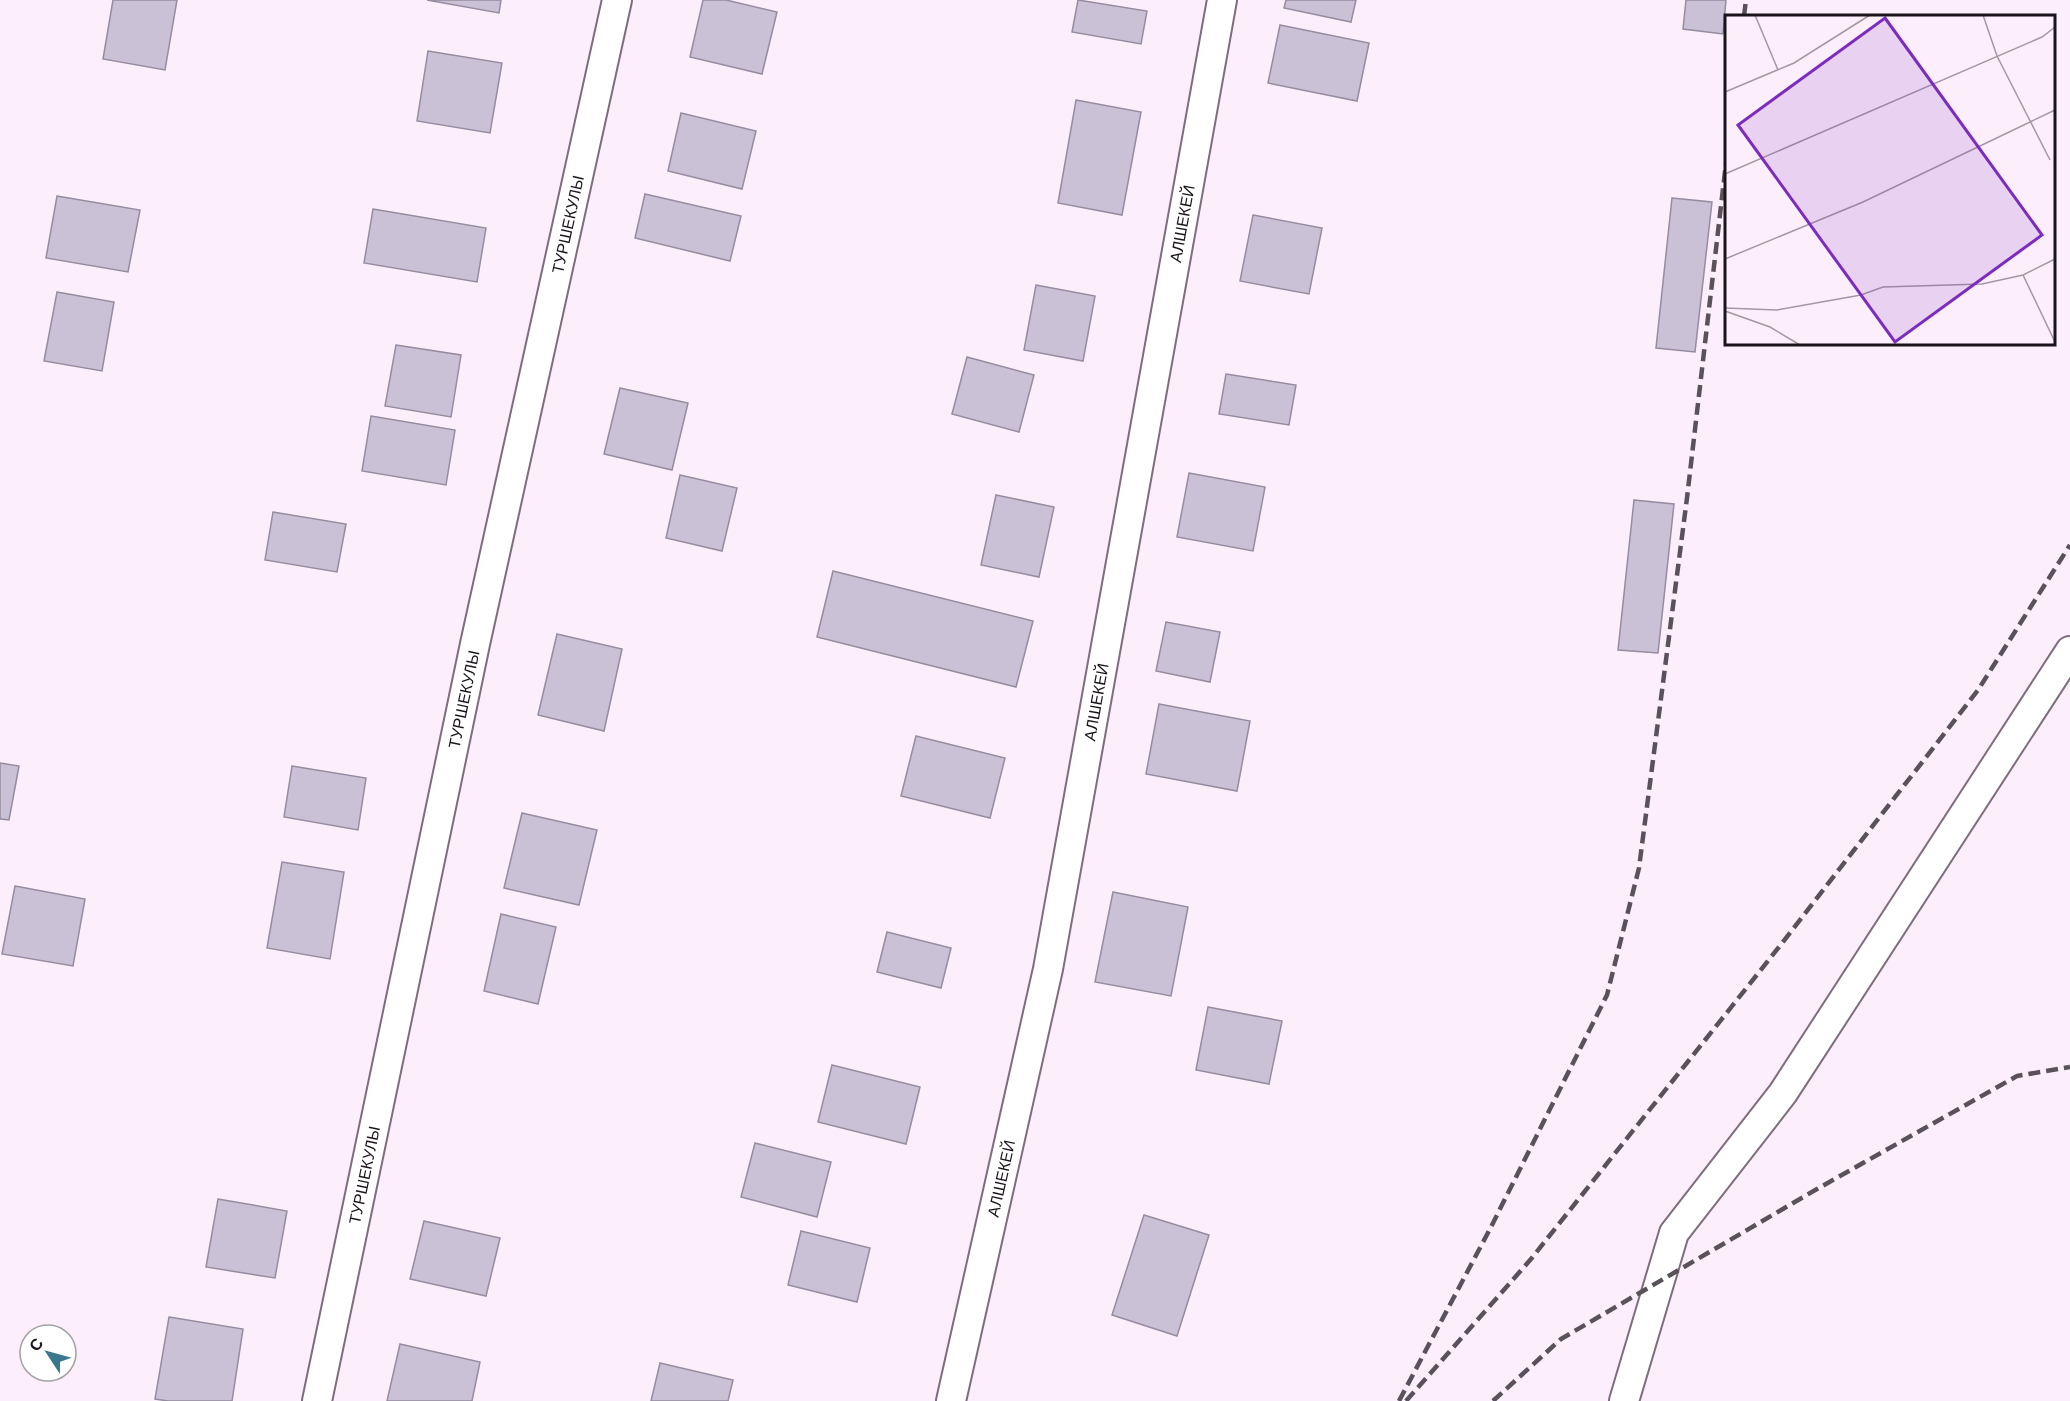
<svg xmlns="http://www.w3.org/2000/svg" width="2070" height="1401" viewBox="0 0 2070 1401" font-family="Helvetica,sans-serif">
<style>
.building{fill:#cbc1d6;stroke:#958ca0;stroke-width:1.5}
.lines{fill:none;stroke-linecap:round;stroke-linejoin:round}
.street-casing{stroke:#7e6d7d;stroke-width:32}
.street{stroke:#fff;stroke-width:28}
.rail{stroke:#5a525a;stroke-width:4.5;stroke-dasharray:12 6;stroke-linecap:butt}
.labels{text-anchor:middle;stroke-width:4.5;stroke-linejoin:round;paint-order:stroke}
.street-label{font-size:16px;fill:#1b151b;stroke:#fff}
.inset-road{fill:none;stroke:#a397a2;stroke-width:1.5}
.view{fill:#7b2cbf;fill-opacity:0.15;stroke:#7b2cbf;stroke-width:3}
.inset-edge{fill:none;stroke:#1b151b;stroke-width:3}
</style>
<rect width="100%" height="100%" fill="#fdeefc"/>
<!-- building -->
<g class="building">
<polygon points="113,0 177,0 165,70 103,59"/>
<polygon points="427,0 501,0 499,13"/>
<polygon points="703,0 726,0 777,12 762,74 690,57"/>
<polygon points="1078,0 1147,11 1141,44 1072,32"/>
<polygon points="1286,0 1356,0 1351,22 1284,8"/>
<polygon points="1686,0 1726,0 1723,34 1683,29"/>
<polygon points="1280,25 1369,43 1357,101 1268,83"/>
<polygon points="428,51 502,63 490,133 417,121"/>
<polygon points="1076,100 1141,112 1122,215 1058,203"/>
<polygon points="681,113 756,131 742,189 668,171"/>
<polygon points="645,194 741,216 730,261 635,238"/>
<polygon points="57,196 140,210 128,272 46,258"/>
<polygon points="1672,198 1712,202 1695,352 1656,348"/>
<polygon points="373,209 486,228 477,282 364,263"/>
<polygon points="1253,215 1322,228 1309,294 1240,281"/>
<polygon points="1036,285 1095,296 1083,361 1024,350"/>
<polygon points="57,292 114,302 102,371 44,361"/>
<polygon points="396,345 461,355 451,417 385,406"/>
<polygon points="967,357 1034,375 1019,432 952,414"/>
<polygon points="1226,374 1296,385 1289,425 1219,414"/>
<polygon points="620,388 688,403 672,470 604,454"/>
<polygon points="371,416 455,430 446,485 362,471"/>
<polygon points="1189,473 1265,487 1253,551 1177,537"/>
<polygon points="680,475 737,488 722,551 666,538"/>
<polygon points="996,495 1054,507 1039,577 981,565"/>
<polygon points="1634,500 1674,504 1658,653 1618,650"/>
<polygon points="273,512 346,524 337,572 265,560"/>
<polygon points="833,571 1033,621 1016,687 817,637"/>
<polygon points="1166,622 1220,632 1210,682 1156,671"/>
<polygon points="557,634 622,649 604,731 538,715"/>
<polygon points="1159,704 1250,721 1237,791 1146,774"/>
<polygon points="916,736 1005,758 990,818 901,796"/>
<polygon points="0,763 19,766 9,820 0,819"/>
<polygon points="292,766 366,778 358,830 284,817"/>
<polygon points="522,813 597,830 579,905 504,888"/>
<polygon points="282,862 344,872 330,959 267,948"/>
<polygon points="15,886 85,899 73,966 2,954"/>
<polygon points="1113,892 1188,907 1171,996 1095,982"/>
<polygon points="501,914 556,927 538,1004 484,991"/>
<polygon points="887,932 951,948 941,988 877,972"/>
<polygon points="1208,1007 1282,1021 1269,1084 1196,1070"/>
<polygon points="832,1065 920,1087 906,1144 818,1122"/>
<polygon points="755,1143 831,1162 817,1217 741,1197"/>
<polygon points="218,1199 287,1211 275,1278 206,1267"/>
<polygon points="1144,1215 1209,1235 1177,1336 1112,1315"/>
<polygon points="424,1221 500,1238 486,1296 410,1279"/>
<polygon points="801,1231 870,1248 857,1302 788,1285"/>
<polygon points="169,1317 243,1329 232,1401 168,1401 155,1399"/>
<polygon points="400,1344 480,1362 472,1401 387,1401"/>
<polygon points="660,1363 733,1380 728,1401 651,1401"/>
</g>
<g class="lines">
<!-- street casing -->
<g class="street-casing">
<g id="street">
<path id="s1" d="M 317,1401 L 475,644 L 617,0"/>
<path id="s2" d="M 951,1401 L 1048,969 L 1222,0"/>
<polyline points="1624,1401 1674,1233 1783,1093 2070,651"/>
</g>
</g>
<!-- street -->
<use href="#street" class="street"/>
<!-- rail -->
<g class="rail">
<polyline points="1744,16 1746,0"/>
<polyline points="1399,1401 1491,1227 1607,995 1639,868 1687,498 1726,163"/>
<polyline points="1406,1401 1531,1259 1779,947 1978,690 2070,545"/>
<polyline points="1493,1401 1561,1339 1817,1189 2017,1076 2070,1067"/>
</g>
</g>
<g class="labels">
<!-- street labels -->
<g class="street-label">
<text dy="6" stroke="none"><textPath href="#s2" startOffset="1200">АЛШЕКЕЙ</textPath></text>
<text dy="6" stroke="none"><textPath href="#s1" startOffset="1203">ТУРШЕКУЛЫ</textPath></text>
<text dy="6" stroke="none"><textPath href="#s1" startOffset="717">ТУРШЕКУЛЫ</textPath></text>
<text dy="6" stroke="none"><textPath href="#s2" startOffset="714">АЛШЕКЕЙ</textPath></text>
<text dy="6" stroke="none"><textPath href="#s1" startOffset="231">ТУРШЕКУЛЫ</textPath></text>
<text dy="6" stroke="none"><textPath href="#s2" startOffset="228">АЛШЕКЕЙ</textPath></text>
</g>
</g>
<!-- overview -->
<g transform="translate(1725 15)">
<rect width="330" height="330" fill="#fdeefc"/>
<path class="inset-road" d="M 30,0 L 53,55M 258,0 L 272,41 L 325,145M 0,77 L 69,48 L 145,0M 0,159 L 317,22 L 330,12M 0,244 L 138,187 L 330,95M 298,260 L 330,327M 0,293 L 52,295 L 136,280 L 158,272 L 257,269 L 298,260 L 330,244M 0,296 L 45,312 L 75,330"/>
<path class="view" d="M 160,3 L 317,220 L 170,327 L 13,110 Z"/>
<rect width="330" height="330" class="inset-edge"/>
</g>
<!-- north arrow -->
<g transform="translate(48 1353) rotate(306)"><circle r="28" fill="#ffffff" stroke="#a4a1a4" stroke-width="1.5"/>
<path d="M0-4.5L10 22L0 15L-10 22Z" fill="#3b788e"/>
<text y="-9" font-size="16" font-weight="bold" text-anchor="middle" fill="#1b151b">С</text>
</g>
</svg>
